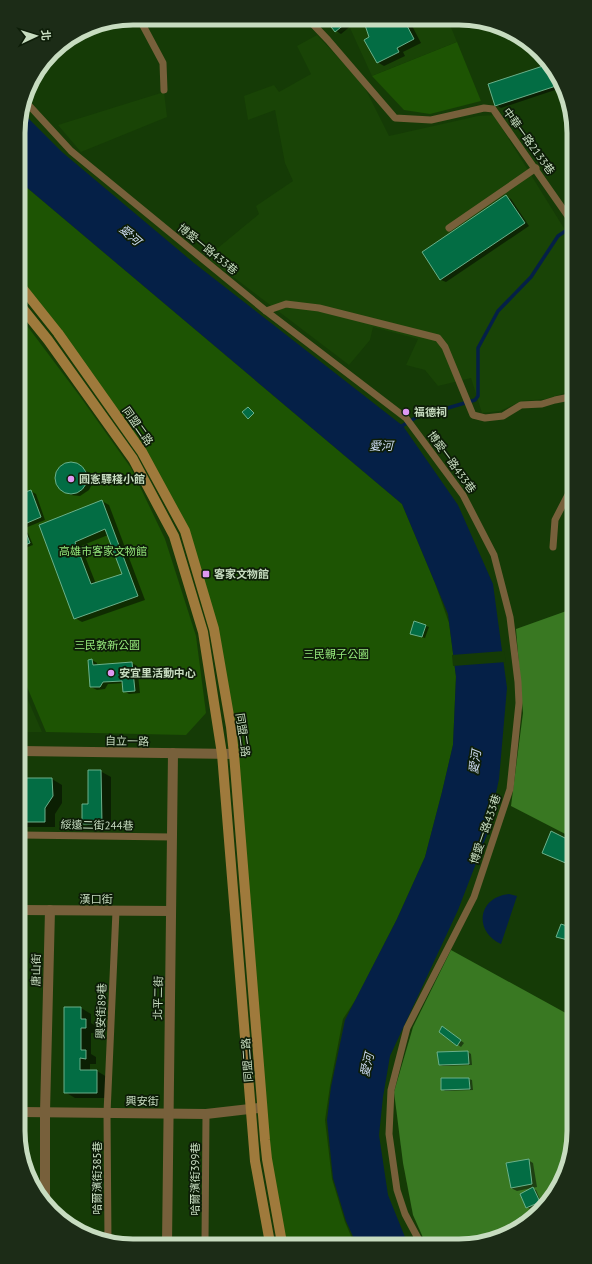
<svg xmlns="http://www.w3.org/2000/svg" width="592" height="1264" viewBox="0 0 592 1264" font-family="'PT Sans','Noto Sans TC',sans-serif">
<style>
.built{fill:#194406}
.green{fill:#1d5403}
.forest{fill:#397822}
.water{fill:#052047}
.pier{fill:#153b06}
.shadow{fill:#0007;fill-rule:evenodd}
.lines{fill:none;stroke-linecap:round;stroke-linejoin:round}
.stream{stroke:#052047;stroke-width:3.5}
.building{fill:#036d44;stroke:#6bb08a;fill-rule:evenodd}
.lane{stroke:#77603b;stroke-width:7}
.street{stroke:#77603b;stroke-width:10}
.secondary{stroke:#9f7a3c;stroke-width:10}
.poi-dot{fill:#de98f2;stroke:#0d1d08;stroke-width:1.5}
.labels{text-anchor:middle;stroke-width:3.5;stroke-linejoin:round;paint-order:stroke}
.street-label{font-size:11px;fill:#c7dcc0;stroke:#0d1d08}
.poi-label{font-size:11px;font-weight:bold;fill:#c7dcc0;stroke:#0d1d08;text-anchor:start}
.park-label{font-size:11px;fill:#97ea7d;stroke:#0d1d08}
.water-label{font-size:12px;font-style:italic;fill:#cddbf1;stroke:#0d1d08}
.rim{fill:none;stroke:#c7dcc0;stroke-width:5}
</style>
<rect width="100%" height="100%" fill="#153b06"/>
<!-- built -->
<g class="built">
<polygon points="133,18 136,18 137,20 55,49 89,27"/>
<polygon points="323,19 448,20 457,42 372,76 350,28 336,34"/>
<polygon points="317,35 363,84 389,136 478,116 494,115 570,238 571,374 567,379 565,393 546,399 522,401 500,411 482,413 471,378 438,386 425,370 406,365 418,339 373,327 370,340 349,365 207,257 259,214 256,206 293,181 285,163 275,110 248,120 244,96 274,85 279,92 311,74 297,46"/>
<polygon points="164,92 167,117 81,152 58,125"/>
<polygon points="20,684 21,684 42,732 20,732"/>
</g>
<!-- green -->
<g class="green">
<polygon points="457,42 481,101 430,114 404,110 372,76"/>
<polygon points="18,180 402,504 435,583 449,623 456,676 453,745 442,792 425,857 397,919 356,999 343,1019 330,1086 325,1120 332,1179 345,1222 354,1243 282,1243 262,1108 224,689 185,531 154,475 19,283"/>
<polygon points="19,315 79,395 131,468 165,539 196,636 206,713 186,735 46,732 25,682 20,677"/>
</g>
<!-- forest -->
<g class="forest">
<polygon points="572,609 573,838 511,806 523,713 516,629"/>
<polygon points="451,950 573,1017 574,1138 565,1175 546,1207 489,1242 425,1242 413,1215 403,1163 394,1092 413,1027"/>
</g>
<!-- water -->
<g class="water">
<polygon points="22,112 62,152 194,263 403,426 458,505 493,584 507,688 499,779 487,835 458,910 390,1056 383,1097 379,1135 388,1195 407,1242 356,1243 346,1221 333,1178 327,1120 331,1087 345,1020 397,919 425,857 442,792 453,745 456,677 448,614 402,504 18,180 18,126"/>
<path d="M 509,894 L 517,896 L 501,944 C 473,931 478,897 509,894 Z"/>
</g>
<!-- pier -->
<polygon class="pier" points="504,651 506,662 453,666 452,655"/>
<!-- shadow -->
<g class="shadow">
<polygon points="326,19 359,19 341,34 336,31"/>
<polygon points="370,19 409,20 421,43 403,52 405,56 384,66 377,62 370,37"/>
<polygon points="546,65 561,88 501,108 496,105 489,84"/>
<polygon points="506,196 511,199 529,226 446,282 441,280 423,252"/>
<polygon points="74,464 88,472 90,476 91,486 89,490 80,496 70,495 58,485 56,475 61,467 65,465"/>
<polygon points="31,491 36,494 45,520 20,530 20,495"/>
<path d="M 102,501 L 109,505 L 145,600 L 82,622 L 75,618 L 40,526 ZM 108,535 L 124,575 L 96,584 L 81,546 Z"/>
<polygon points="25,531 28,533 33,545 20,550 20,533"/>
<polygon points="426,626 429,627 425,638 414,635"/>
<polygon points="92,660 97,663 97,666 132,663 137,666 140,693 129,694 124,691 124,683 108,684 105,689 97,690 91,687"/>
<polygon points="100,771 111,777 111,829 93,829 83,823"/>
<polygon points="21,779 52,779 62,785 62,803 55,814 55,827 21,827"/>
<polygon points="573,843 573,866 548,855"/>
<polygon points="81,1008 91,1014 91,1023 96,1026 96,1033 91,1033 91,1054 96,1057 96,1064 90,1064 90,1071 97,1071 107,1077 107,1098 75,1098 65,1092"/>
<polygon points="445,1029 464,1043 461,1047 440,1032"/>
<polygon points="468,1052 471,1054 472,1065 443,1066 439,1065"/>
<polygon points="469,1079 472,1080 473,1090 445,1091 442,1089"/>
<polygon points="528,1160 533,1163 537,1187 517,1191 511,1188"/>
<polygon points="533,1189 536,1190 542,1204 530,1209 527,1207"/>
</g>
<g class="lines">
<!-- stream -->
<polyline class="stream" points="400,427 417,417 475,400 478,396 478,348 498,311 531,277 558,236 570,228"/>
</g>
<!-- building -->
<g class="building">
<polygon points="325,19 351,19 335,32"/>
<polygon points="368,19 404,20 414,39 397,48 399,52 377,63 364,40 369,37 364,22"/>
<polygon points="546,65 559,85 495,106 488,84"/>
<polygon points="506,195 525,223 440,280 422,252"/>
<polygon points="248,407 254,413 248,419 242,412"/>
<circle cx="71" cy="478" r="16"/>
<polygon points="31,490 41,517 20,526 20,494"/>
<path d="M 102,500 L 138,596 L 74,619 L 39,525 ZM 105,529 L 122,574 L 91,584 L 75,542 Z"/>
<polygon points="25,530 30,543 20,547 20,532"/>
<polygon points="414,621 426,625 422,637 410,634"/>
<polygon points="92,659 93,665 132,662 135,691 123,692 122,681 103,682 100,687 90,687 88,660"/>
<polygon points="88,770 101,770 102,824 82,824 82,804 88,804"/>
<polygon points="21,778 52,778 53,796 45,808 45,822 21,822"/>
<polygon points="551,831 573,842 573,852 568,864 542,853"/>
<polygon points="561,924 573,928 573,952 569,951 572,941 556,937"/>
<polygon points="64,1007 81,1007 81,1019 86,1019 86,1028 81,1028 81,1050 86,1050 86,1059 80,1058 80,1070 97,1070 97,1093 64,1093"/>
<polygon points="442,1026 461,1040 457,1046 439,1032"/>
<polygon points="468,1051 469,1064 439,1065 437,1052"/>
<polygon points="441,1078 469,1078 470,1089 441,1090"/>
<polygon points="529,1159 532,1184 511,1188 506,1163"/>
<polygon points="533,1187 540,1202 526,1208 520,1194"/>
<polygon points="530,1212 531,1215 519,1223 518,1219"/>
</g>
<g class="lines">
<!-- lane -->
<g class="lane">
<polyline points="139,18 163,63 164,90"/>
<polyline points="308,19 328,40 395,118 431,120 484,108 493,109 570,219"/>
<polyline points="25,101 71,151 266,311 406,418 463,495 494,555 510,617 518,682 519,703 510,789 474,897 407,1028 391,1090 389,1134 397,1190 405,1214 420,1242"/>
<polyline points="449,228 536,168"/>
<polyline points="266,311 286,304 319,308 438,338 445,347 473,415 485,418 503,416 521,405 542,404 555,400 570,397"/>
<polyline points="571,382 571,404"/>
<polyline points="553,547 555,520 571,489"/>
<polyline points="21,835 172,837"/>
<polyline points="108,1242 107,1113 116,911"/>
<polyline points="205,1243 206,1114"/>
</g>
<!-- street -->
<g class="street">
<polyline points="21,751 234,754"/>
<polyline points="21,910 171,911"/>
<polyline points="22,1112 206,1114 259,1108"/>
<polyline points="45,1198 45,1112 50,910"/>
<polyline points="167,1244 173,753"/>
</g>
<!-- secondary -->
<g class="secondary">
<polyline points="19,284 58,333 142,452 185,531 214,629 231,727 234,754 265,1140 267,1159 282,1243"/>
<polyline points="19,304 48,340 133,459 174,536 203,632 222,754 255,1161 270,1243"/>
</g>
</g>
<!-- markers -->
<g class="poi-dot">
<circle cx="406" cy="412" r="4"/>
<circle cx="71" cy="479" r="4"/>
<rect x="202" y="570" width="8" height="8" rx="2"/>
<circle cx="111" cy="673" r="4"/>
</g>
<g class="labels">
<!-- street labels -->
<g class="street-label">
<text transform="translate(529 141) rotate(54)" y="4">中華一路2133巷</text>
<text transform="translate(208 249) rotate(39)" y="4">博愛一路433巷</text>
<text transform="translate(138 426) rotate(55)" y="4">同盟二路</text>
<text transform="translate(452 462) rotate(54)" y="4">博愛一路433巷</text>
<text transform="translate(243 735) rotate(82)" y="4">同盟二路</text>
<text transform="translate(127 741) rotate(1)" y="4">自立一路</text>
<text transform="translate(97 825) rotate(1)" y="4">綏遠二街244巷</text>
<text transform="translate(485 829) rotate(-71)" y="4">博愛一路433巷</text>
<text x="96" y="903">漢口街</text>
<text transform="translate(36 970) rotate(-89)" y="4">唐山街</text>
<text transform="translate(158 998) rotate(-89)" y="4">北平二街</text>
<text transform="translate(101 1011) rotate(-88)" y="4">興安街89巷</text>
<text transform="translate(247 1060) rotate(-94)" y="4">同盟二路</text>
<text x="142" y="1105">興安街</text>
<text transform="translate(97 1178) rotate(-90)" y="4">哈爾濱街385巷</text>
<text transform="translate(195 1179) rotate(-90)" y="4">哈爾濱街399巷</text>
</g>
<!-- poi labels -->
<g class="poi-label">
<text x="414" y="416">福德祠</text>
<text x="79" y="483">圓愙驛棧小館</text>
<text x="214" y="578">客家文物館</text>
<text x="119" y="677">安宜里活動中心</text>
</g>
<!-- park labels -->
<g class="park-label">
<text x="103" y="555">高雄市客家文物館</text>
<text x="107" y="649">三民敦新公園</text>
<text x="336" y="658">三民親子公園</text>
</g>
<!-- water labels -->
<g class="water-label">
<text transform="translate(130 235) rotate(42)" y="4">愛河</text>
<text x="381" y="450">愛河</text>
<text transform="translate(475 762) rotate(-82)" y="4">愛河</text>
<text transform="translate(367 1065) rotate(-77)" y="4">愛河</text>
</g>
</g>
<!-- crop -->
<path d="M0 0H592V1264H0ZM133 25H459A108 108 0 0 1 567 133V1131A108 108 0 0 1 459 1239H133A108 108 0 0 1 25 1131V133A108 108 0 0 1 133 25Z" fill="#1c2c17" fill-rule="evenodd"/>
<path class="rim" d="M133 25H459A108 108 0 0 1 567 133V1131A108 108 0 0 1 459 1239H133A108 108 0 0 1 25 1131V133A108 108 0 0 1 133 25Z"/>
<!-- north arrow -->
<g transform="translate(36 36) rotate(86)" stroke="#0d1d08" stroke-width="3" paint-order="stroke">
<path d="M0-3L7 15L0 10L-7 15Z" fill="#c7dcc0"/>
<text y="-6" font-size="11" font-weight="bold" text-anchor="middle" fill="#c7dcc0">北</text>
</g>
</svg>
